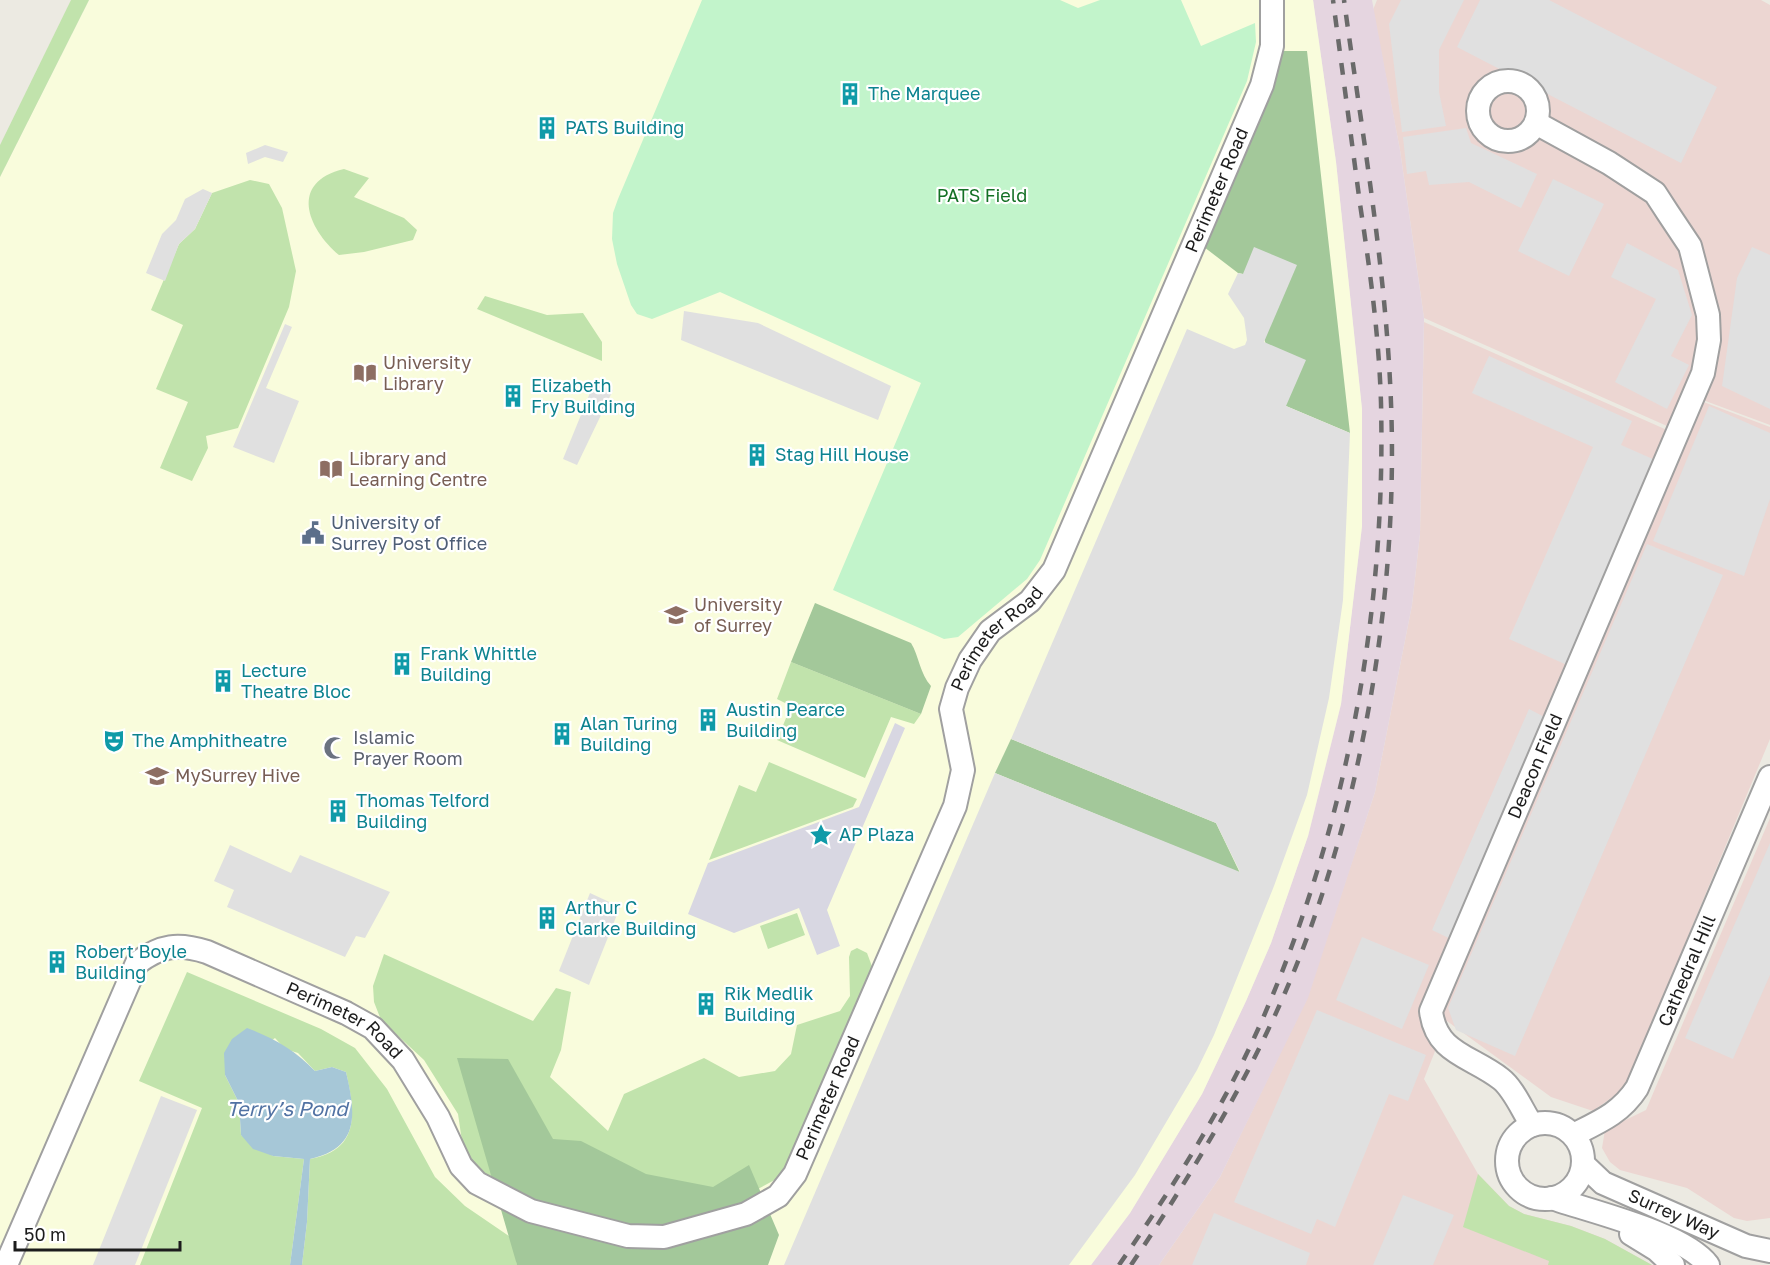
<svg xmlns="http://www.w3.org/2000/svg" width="1770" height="1265" viewBox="0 0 1770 1265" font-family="'Golos Text',sans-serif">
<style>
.commercial{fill:#ecd6d2}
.industrial{fill:#e5d5e0}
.education{fill:#f9fcdc}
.grass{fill:#c1e3ac}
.forest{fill:#a3c89a}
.park{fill:#c2f4cb}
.parking{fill:#e0e0e0}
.plaza{fill:#d8d7e2}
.water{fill:#a6c7d7}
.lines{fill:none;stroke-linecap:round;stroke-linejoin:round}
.minor-casing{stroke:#a0a0a0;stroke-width:26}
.minor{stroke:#fff;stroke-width:22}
.rail{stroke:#6a6a6a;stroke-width:4.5;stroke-dasharray:12 12;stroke-linecap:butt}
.labels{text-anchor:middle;stroke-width:4.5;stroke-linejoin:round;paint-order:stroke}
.culture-label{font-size:18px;fill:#0d838f;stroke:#fff;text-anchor:start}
.street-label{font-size:18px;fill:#1c1c1c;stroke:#fff}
.park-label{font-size:18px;fill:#147025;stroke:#fff}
.education-label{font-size:18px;fill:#785e54;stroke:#fff;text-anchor:start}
.service-label{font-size:18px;fill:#4e5e75;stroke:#fff;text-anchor:start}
.worship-label{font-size:18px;fill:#5b616d;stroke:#fff;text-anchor:start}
.water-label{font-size:20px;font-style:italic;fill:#5172a3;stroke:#fff}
</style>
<rect width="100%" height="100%" fill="#eceae2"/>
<!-- commercial -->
<g class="commercial">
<polygon points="1377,0 1761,0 1770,5 1770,425 1684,393 1667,426 1424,318 1400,150 1373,10"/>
<polygon points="1424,322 1667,430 1685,395 1770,427 1770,739 1625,1088 1593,1111 1551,1097 1447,1021 1424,1079 1478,1174 1509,1206 1524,1214 1571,1226 1605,1239 1652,1265 1159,1265 1220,1177 1307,998 1375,792 1412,605 1420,534"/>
<polygon points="1770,818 1770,1218 1747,1221 1734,1218 1687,1188 1620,1170 1610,1162 1602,1148 1605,1130 1646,1110"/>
</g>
<!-- industrial -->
<polygon class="industrial" points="1313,0 1372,0 1400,150 1424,318 1420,534 1412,605 1375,792 1308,998 1220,1177 1159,1265 1091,1265 1130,1213 1202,1094 1246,1001 1271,943 1308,836 1341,704 1362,526 1362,410 1336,162"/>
<!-- education -->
<polygon class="education" points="89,0 1313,0 1336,162 1362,409 1362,526 1341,704 1308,836 1271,943 1246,1001 1202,1094 1130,1213 1091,1265 0,1265 0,177"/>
<!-- grass -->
<g class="grass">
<polygon points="71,0 89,0 0,177 0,145"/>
<path d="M 344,169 L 369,178 L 354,197 L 404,218 L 417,230 L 413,240 L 364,252 L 339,255 C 307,228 289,182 344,169 Z"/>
<polygon points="250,180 269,184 282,208 296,271 289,307 238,428 206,436 208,448 192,481 160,468 188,402 156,389 183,325 151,310 179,244 195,229 212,193"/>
<polygon points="485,296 547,315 583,313 602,342 602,361 477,309"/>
<polygon points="791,662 921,714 914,724 891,717 865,778 777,740 791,706 777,699"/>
<polygon points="769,762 857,799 853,807 709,860 739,785 756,792"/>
<polygon points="797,913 805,935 768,949 760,926"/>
<polygon points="857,948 867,953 873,969 782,1176 756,1190 561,1208 482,1174 464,1155 458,1114 424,1060 381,1020 374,1002 373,986 384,954 533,1021 556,988 571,992 561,1050 550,1077 608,1131 624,1094 704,1058 739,1077 775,1071 791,1054 797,1025 840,1011 850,996 849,957 851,951"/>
<path d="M 187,972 L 321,1029 L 355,1048 L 387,1089 L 435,1177 L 465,1206 L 512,1238 L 517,1265 L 302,1265 L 307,1222 L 310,1159 C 361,1150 355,1112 346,1072 L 332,1067 L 315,1071 L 298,1053 L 285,1049 L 275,1038 L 225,1075 L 239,1103 L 241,1135 L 273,1156 L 304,1159 L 290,1265 L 140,1265 L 202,1108 L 139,1081 Z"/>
<polygon points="1478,1174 1509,1206 1524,1214 1571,1226 1605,1239 1652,1265 1548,1265 1549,1261 1463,1227"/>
</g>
<!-- forest -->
<g class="forest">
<polygon points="1282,51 1307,51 1350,433 1286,406 1243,274 1238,273 1204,247"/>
<path d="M 815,603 L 911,643 C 919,656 920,674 931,686 L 921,714 L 791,662 Z"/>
<polygon points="1011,739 1216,823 1240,873 995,773"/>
<polygon points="457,1058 508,1059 553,1139 581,1141 646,1174 713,1187 749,1165 779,1235 768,1265 517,1265"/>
</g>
<!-- park -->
<polygon class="park" points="702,0 1060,0 1078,8 1100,0 1181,0 1201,46 1255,23 1256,42 1247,81 1040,560 1027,579 958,637 944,639 933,634 833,590 921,383 720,292 652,319 637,314 631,305 617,264 612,239 613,213 618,199"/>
<!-- parking -->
<g class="parking">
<polygon points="1401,0 1464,0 1439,50 1439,92 1446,126 1402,132 1389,24"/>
<polygon points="1480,0 1549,0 1717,87 1681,163 1457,47"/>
<polygon points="1466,128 1471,143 1537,174 1521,208 1469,182 1429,185 1426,171 1407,174 1403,137"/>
<polygon points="265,145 288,152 283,162 265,157 248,164 246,153"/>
<polygon points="1553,179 1604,204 1569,276 1518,251"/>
<polygon points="203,189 212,193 195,229 179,244 165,281 146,273 162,234 176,220 185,199"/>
<polygon points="1627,243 1678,270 1692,315 1671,356 1689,365 1667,409 1615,382 1656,299 1611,277"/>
<polygon points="1254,247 1297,265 1264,342 1306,360 1286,406 1350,433 1343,600 1329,698 1307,795 1274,886 1214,1035 1197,1070 1135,1175 1069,1265 784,1265 995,773 1240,872 1216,823 1011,739 1187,329 1234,349 1245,345 1247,340 1244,318 1228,294 1238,273 1243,274"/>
<polygon points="1752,247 1770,255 1770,409 1722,386 1737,278"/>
<polygon points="684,311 758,323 891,386 878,420 681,340"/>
<polygon points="285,324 292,327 266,388 299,401 274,463 233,447"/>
<polygon points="1489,356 1632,421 1621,445 1655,460 1567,665 1509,639 1593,447 1472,393"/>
<polygon points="594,383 613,390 577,465 563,459"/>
<polygon points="1709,406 1770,433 1770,499 1744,576 1653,541"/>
<polygon points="1647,544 1723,575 1515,1056 1456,1030 1448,1008"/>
<polygon points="1529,709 1554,722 1459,943 1432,930"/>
<polygon points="1770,843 1770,975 1733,1059 1685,1038"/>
<polygon points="230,845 291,873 300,855 390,892 365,938 356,936 345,957 227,907 234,890 214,881"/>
<polygon points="590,893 620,907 589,985 559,971"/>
<polygon points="1362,937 1429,965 1402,1029 1336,1000"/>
<polygon points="1317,1010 1426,1055 1408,1101 1389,1094 1335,1227 1317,1219 1311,1234 1234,1202"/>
<polygon points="161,1096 197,1110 135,1265 93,1265"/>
<polygon points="1403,1195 1454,1215 1433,1265 1373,1265"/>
<polygon points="1214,1213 1310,1253 1306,1265 1192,1265"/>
</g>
<!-- plaza -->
<polygon class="plaza" points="895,723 905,728 827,910 840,946 817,955 799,908 734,933 688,914 708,863 859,807"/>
<!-- water -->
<path class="water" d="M 247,1028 C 273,1038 295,1050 315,1071 L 332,1067 L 346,1072 C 356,1114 360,1148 310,1159 L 307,1222 L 302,1265 L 290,1265 L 304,1159 L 273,1156 L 253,1149 L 241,1135 L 239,1103 L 225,1075 L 224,1053 L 232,1039 Z"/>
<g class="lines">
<!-- minor casing -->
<g class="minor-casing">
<g id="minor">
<circle cx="1508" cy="111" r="30"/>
<circle cx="1545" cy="1161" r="38"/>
<path id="s1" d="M 1532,1125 C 1523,1112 1514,1089 1501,1079 C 1472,1056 1436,1054 1431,1011 L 1703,373 L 1709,340 L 1708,315 L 1690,246 L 1668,213 L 1655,193 L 1609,163 L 1536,123"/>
<path id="s2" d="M 1573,1135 C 1599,1122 1621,1113 1637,1088 L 1770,777"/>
<path id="s3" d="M 1583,1164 L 1603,1183 L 1746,1246 L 1770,1251"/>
<path d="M 1552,1198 C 1592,1212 1684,1233 1708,1265"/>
<polyline points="1631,1234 1657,1250 1673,1265"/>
<path id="s4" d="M 6,1265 L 137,963 C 161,945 178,943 207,952 L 346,1013 L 373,1028 L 403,1060 L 438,1117 L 461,1166 L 477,1183 L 531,1211 L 628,1236 L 664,1237 L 746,1214 L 778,1196 L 795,1174 L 955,806 L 963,770 L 951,709 L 957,688 L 970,660 L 990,631 L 1030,601 L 1054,570 L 1262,85 L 1272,46 L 1272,0"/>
</g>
</g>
<!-- minor -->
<use href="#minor" class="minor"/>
<!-- rail -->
<g class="rail">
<path d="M 1119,1265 C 1173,1187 1225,1106 1263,1018 C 1347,824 1386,614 1381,403 C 1379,336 1370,270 1360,204 C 1351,136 1342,68 1333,0"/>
<path d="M 1131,1265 C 1182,1189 1229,1112 1268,1030 C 1357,845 1399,607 1391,403 C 1386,268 1362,133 1344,0"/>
</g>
</g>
<!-- icons -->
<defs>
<g id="building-bare" transform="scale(1.8)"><path d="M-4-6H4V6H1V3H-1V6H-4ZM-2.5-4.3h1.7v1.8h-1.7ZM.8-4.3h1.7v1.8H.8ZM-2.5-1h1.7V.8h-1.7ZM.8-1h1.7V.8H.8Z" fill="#0f9aa8" stroke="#fff" stroke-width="2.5" paint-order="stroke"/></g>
<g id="library-bare" transform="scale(1.8)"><path d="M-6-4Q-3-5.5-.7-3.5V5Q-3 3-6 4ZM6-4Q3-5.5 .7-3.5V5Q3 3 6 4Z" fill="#8d6e63" stroke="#fff" stroke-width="2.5" paint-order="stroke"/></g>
<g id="civic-bare" transform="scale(1.8)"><path d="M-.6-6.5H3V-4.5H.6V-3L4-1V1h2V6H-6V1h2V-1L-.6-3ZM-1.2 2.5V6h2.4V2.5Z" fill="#5c6f8a" stroke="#fff" stroke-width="2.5" paint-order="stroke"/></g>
<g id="university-bare" transform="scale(1.8)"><path d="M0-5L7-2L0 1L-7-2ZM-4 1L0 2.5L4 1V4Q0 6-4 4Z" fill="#8d6e63" stroke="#fff" stroke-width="2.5" paint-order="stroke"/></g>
<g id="theatre-bare" transform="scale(1.8)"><path d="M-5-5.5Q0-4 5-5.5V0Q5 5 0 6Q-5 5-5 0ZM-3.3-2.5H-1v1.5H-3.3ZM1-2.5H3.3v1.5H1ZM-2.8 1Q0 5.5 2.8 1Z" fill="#0f9aa8" stroke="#fff" stroke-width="2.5" paint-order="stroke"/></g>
<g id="mosque-bare" transform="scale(1.8)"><path d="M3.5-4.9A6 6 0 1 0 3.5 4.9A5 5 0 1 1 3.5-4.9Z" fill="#6b7280" stroke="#fff" stroke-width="2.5" paint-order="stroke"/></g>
<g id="sight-bare" transform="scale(1.8)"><path d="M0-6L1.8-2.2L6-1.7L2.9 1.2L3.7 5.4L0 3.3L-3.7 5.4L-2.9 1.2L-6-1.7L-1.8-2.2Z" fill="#0f9aa8" stroke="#fff" stroke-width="2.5" paint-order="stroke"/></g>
</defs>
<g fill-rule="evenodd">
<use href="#building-bare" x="850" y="94"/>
<use href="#building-bare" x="547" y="128"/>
<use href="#library-bare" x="365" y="373"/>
<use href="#building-bare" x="513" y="396"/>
<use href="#building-bare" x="757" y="455"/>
<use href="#library-bare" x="331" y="469"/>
<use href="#civic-bare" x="313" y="533"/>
<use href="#university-bare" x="676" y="615"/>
<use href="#building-bare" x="402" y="664"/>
<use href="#building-bare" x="223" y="681"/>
<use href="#building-bare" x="708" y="720"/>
<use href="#building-bare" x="562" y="734"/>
<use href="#theatre-bare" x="114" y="741"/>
<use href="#mosque-bare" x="335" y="748"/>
<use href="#university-bare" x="157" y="776"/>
<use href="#building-bare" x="338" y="811"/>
<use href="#sight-bare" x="821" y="835"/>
<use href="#building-bare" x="547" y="918"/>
<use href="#building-bare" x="57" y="962"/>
<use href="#building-bare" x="706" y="1004"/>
</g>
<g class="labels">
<!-- culture labels -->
<g class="culture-label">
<text x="868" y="100">The Marquee</text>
<text x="565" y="134">PATS Building</text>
<text x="531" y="392">Elizabeth<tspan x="531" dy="21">Fry Building</tspan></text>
<text x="775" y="461">Stag Hill House</text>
<text x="420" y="660">Frank Whittle<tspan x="420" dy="21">Building</tspan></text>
<text x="241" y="677">Lecture<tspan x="241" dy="21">Theatre Bloc</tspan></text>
<text x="726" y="716">Austin Pearce<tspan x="726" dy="21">Building</tspan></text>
<text x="580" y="730">Alan Turing<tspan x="580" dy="21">Building</tspan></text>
<text x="132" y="747">The Amphitheatre</text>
<text x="356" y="807">Thomas Telford<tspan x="356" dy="21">Building</tspan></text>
<text x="839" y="841">AP Plaza</text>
<text x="565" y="914">Arthur C<tspan x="565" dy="21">Clarke Building</tspan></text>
<text x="75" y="958">Robert Boyle<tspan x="75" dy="21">Building</tspan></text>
<text x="724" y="1000">Rik Medlik<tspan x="724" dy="21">Building</tspan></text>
</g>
<!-- street labels -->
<g class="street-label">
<text dy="6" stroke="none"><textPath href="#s4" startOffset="2212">Perimeter Road</textPath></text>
<text dy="6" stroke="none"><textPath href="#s4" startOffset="1708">Perimeter Road</textPath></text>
<text dy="6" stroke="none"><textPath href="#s1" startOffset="424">Deacon Field</textPath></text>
<text dy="6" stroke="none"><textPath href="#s2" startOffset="208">Cathedral Hill</textPath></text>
<text dy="6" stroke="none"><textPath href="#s4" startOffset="558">Perimeter Road</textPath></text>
<text dy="6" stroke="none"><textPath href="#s4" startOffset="1204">Perimeter Road</textPath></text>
<text dy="6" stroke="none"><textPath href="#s3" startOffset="105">Surrey Way</textPath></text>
</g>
<!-- park labels -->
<g class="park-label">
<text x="982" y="202">PATS Field</text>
</g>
<!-- education labels -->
<g class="education-label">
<text x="383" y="369">University<tspan x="383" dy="21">Library</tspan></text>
<text x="349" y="465">Library and<tspan x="349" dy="21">Learning Centre</tspan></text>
<text x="694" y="611">University<tspan x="694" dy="21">of Surrey</tspan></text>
<text x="175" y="782">MySurrey Hive</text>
</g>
<!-- service labels -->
<g class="service-label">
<text x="331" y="529">University of<tspan x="331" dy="21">Surrey Post Office</tspan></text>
</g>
<!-- worship labels -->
<g class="worship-label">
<text x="353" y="744">Islamic<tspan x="353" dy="21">Prayer Room</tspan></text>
</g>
<!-- water labels -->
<g class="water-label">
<text x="287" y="1116">Terry’s Pond</text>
</g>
</g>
<!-- scale -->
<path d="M15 1241v9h165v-9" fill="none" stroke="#1c1c1c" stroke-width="3"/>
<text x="24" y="1241" font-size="18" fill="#1c1c1c" stroke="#ffffff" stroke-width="4.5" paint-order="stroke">50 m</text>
</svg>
